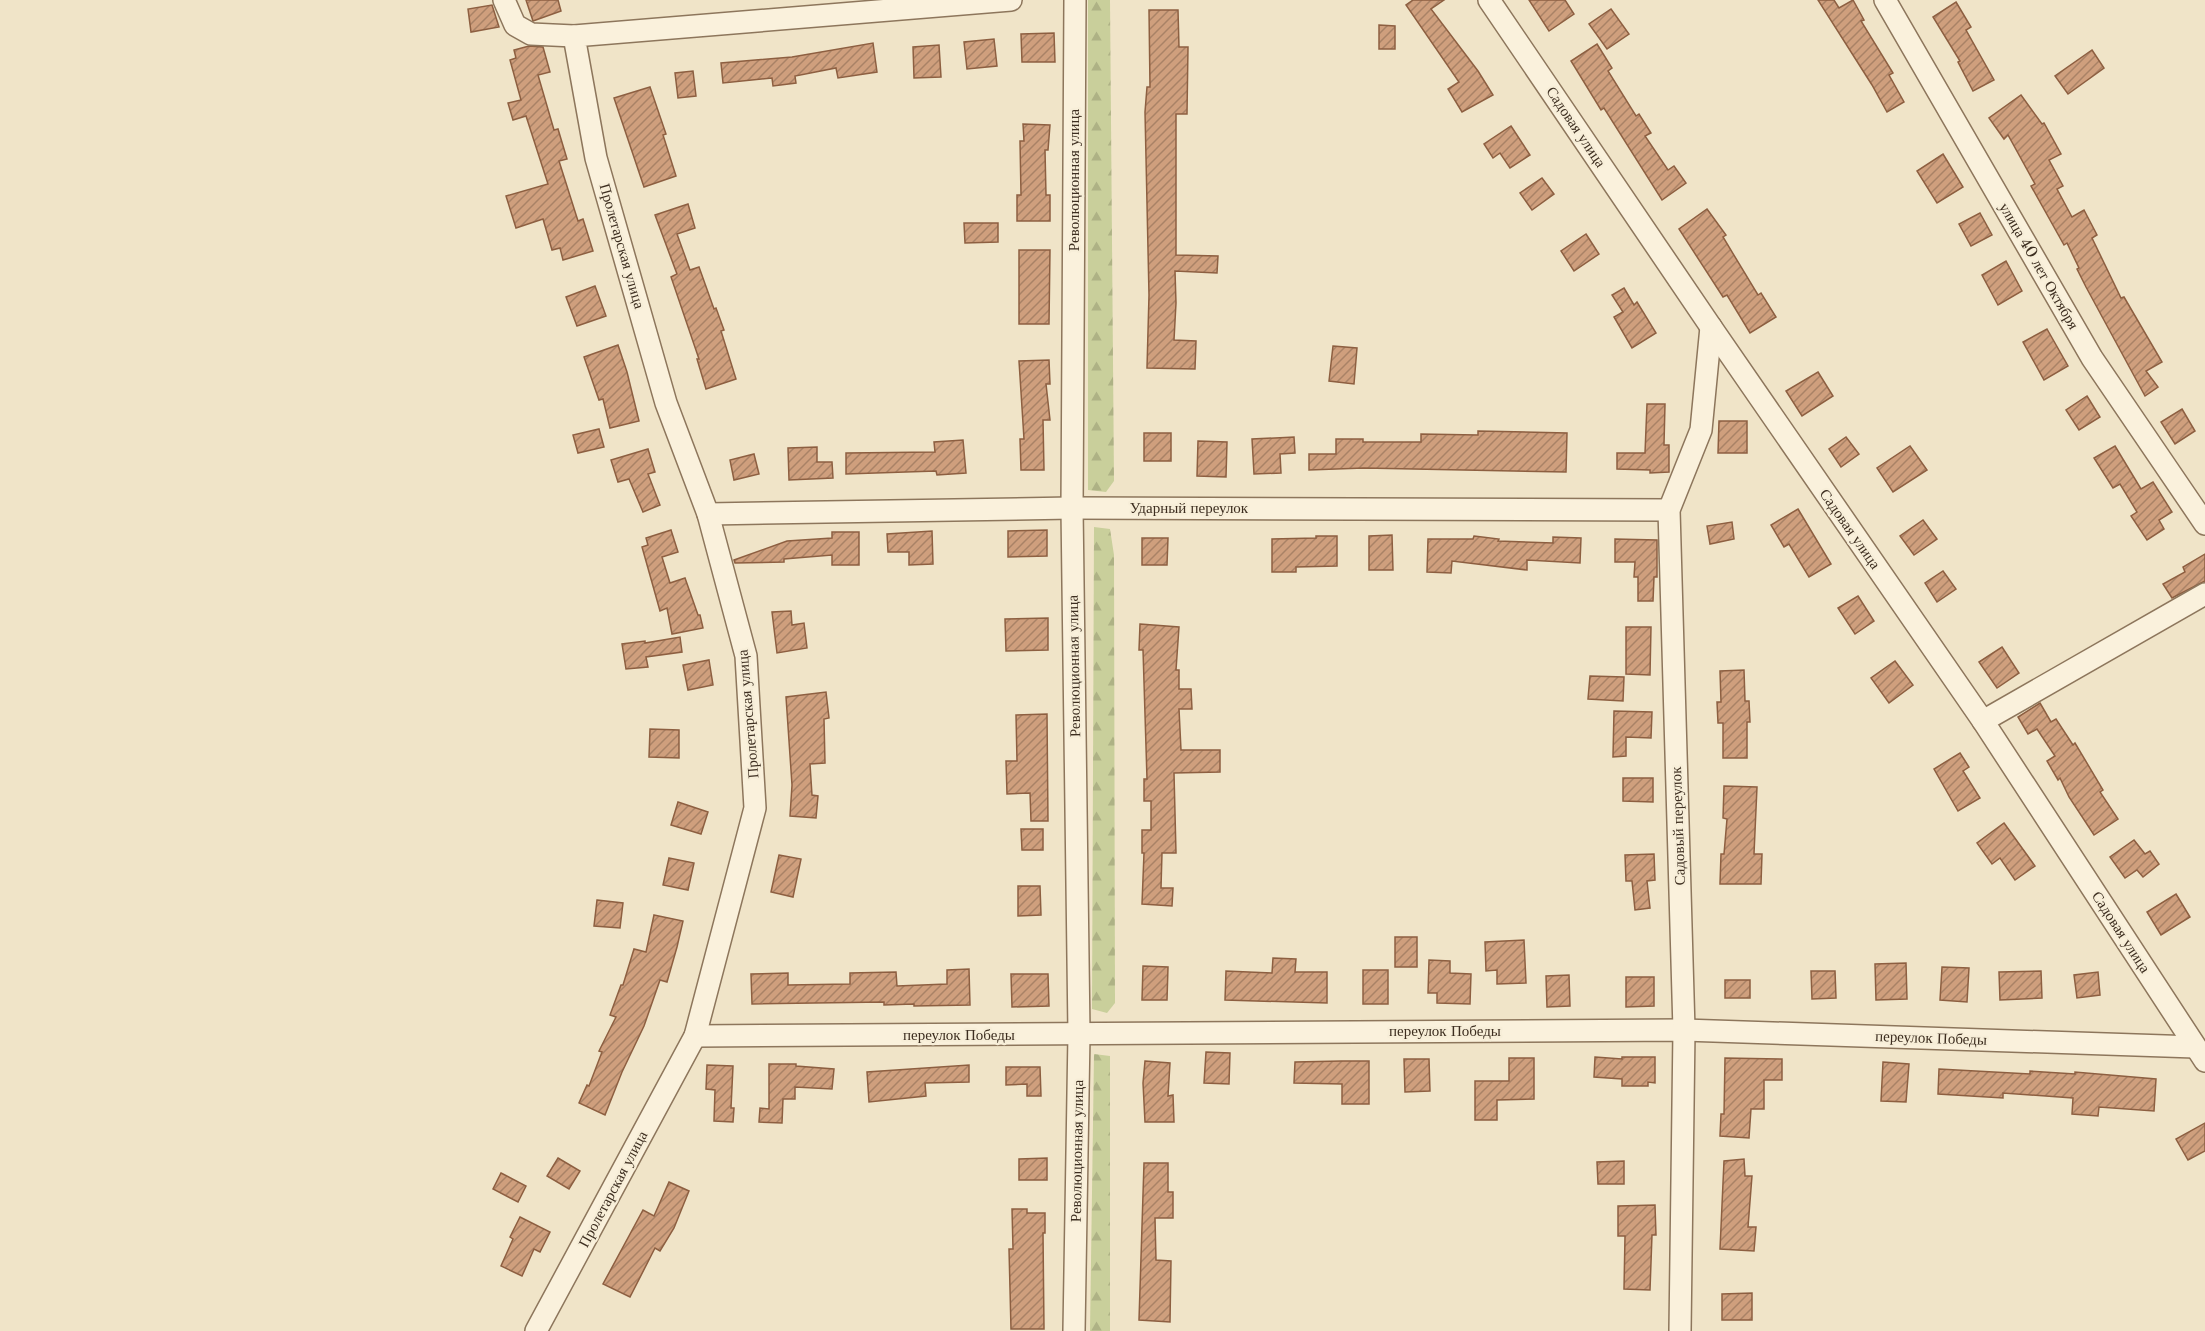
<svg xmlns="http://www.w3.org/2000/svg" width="2205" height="1331" viewBox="0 0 2205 1331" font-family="'Libre Baskerville',serif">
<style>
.forest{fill:url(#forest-firs)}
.building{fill:url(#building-hatch);stroke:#8d5f41;stroke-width:1.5}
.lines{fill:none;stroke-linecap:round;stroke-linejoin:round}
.minor-casing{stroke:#8d765c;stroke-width:24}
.minor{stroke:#faf1dc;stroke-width:21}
.labels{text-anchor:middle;stroke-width:4.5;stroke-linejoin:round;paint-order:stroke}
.street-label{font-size:15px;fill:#3d2e20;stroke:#f7eed8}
</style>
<defs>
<pattern id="forest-firs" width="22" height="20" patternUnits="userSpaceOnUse" patternTransform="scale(1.5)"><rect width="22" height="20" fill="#c9cf9b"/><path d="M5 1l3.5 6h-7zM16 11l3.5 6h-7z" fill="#aeb285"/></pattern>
<pattern id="building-hatch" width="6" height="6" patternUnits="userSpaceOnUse" patternTransform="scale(1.5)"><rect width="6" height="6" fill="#cf9f7d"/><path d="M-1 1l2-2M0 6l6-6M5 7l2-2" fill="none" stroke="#a98266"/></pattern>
</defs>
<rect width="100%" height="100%" fill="#f0e4c8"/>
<!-- forest -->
<g class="forest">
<polygon points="1088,0 1110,0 1114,481 1106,492 1088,490"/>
<polygon points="1094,527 1110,529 1114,555 1115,1003 1107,1013 1092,1009"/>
<polygon points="1094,1054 1110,1056 1110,1331 1090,1331"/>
</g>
<!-- building -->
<g class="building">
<polygon points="526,0 558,0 561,11 533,21"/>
<polygon points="1413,0 1444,0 1431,9 1478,71 1493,95 1462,112 1448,89 1459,82 1406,5"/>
<polygon points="1529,0 1565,0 1574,14 1549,31"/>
<polygon points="1818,0 1834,0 1839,8 1853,0 1864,20 1861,21 1893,73 1889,75 1904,102 1887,112 1872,85"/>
<polygon points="1956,2 1971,27 1966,30 1994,80 1973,91 1958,62 1960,61 1933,17"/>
<polygon points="492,5 499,27 471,32 468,9"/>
<polygon points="1611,9 1629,34 1607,49 1589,24"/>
<polygon points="1149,10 1178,10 1179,47 1188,47 1187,114 1176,114 1176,255 1218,256 1217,273 1175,271 1176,303 1174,340 1196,341 1195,369 1147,368 1149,295 1145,112 1147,87 1150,87"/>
<polygon points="1379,25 1395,26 1395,49 1379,49"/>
<polygon points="1054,33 1055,62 1022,62 1021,34"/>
<polygon points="994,39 997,66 967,69 964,42"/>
<polygon points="873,43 877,72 838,78 836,68 795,76 796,83 773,86 772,78 723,83 721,63 792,57"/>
<polygon points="1597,44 1612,68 1608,71 1636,116 1639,114 1651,133 1645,136 1668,170 1674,166 1686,183 1662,200 1604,108 1601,110 1571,61"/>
<polygon points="939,45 941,77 914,78 913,47"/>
<polygon points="529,46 543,47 550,72 538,75 554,130 558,129 567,159 559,161 578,221 583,219 593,251 563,260 560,248 552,250 543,219 516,228 506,196 548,184 526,116 513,120 508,103 521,100 510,60 516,58 514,50"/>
<polygon points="2092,50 2104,68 2068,94 2055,76"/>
<polygon points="693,71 696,96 678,98 675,73"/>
<polygon points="650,87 666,134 663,135 676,176 644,187 614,98"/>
<polygon points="2021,95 2042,124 2044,123 2061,154 2049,160 2063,186 2057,189 2072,217 2084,210 2097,235 2092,238 2121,298 2124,297 2162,362 2146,371 2158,387 2145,396 2086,287 2077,269 2079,268 2067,243 2064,245 2031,186 2035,184 2008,135 2004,139 1989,118"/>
<polygon points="1023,124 1050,125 1048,150 1045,150 1046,195 1050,195 1050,221 1017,221 1017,195 1021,195 1020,141 1024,141"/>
<polygon points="1511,126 1530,155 1510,168 1500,153 1493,158 1484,144"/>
<polygon points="1943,154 1963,187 1937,203 1917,171"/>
<polygon points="1542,178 1554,194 1532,210 1520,193"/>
<polygon points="688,204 695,228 677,234 690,270 699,267 714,309 716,308 724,330 721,331 736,379 706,389 697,359 699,359 671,277 677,274 655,215"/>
<polygon points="1707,209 1726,235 1723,237 1758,295 1761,293 1776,317 1750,333 1727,295 1723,297 1679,229"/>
<polygon points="1980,213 1992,235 1971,246 1959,224"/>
<polygon points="964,223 998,223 998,242 965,243"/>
<polygon points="1586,234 1599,254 1574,271 1561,251"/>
<polygon points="1019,250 1050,250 1049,324 1019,324"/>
<polygon points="2006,261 2022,291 1998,305 1982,275"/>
<polygon points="595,286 606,316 577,326 566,297"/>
<polygon points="1624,288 1634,305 1637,302 1656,333 1632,348 1614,317 1623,312 1612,295"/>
<polygon points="2047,329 2068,366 2044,380 2023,342"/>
<polygon points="618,345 627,372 639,421 610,428 603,399 599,400 584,357"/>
<polygon points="1333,346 1357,348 1354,384 1329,381"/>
<polygon points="1049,360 1050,384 1046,384 1050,420 1043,420 1044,470 1021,470 1020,439 1024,439 1019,361"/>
<polygon points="1818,372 1833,396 1802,416 1786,391"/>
<polygon points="2087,396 2100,417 2079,430 2066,410"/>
<polygon points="1647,404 1665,404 1664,445 1669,445 1669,472 1650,473 1650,470 1617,469 1617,453 1645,453"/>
<polygon points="2182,409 2195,431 2175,444 2161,422"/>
<polygon points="1719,421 1747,421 1747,453 1718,453"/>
<polygon points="599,429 604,447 578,453 573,435"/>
<polygon points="1478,431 1567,433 1566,472 1364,468 1309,470 1309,454 1336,454 1336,439 1363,439 1363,442 1421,442 1421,434 1478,435"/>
<rect x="1144" y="433" width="27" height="28"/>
<polygon points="1294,437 1295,453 1280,454 1281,473 1254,474 1252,439"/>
<polygon points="1846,437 1859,454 1841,467 1829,449"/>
<polygon points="963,440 966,473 937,475 936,471 846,474 846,453 935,452 934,442"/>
<polygon points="1198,441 1227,442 1226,477 1197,476"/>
<polygon points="1910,446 1927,470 1893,492 1877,468"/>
<polygon points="2115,446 2141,489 2153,482 2172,512 2159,520 2164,529 2147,540 2131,516 2137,512 2120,484 2113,488 2094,458"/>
<polygon points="817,447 817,462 832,462 833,478 789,480 788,448"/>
<polygon points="648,449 655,472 648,474 660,505 643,512 629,479 618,482 611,460"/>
<polygon points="754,454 759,474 734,480 730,460"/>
<polygon points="1798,509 1831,564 1809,577 1789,544 1784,547 1771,525"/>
<polygon points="1923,520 1937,539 1914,555 1900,536"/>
<polygon points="1732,522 1734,539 1710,544 1707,526"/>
<polygon points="671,530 678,552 662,557 670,583 685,578 698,615 700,615 703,628 672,634 667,608 660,611 642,547 648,545 646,538"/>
<polygon points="1047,530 1047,556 1008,557 1008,531"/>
<polygon points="932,531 933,564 909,565 909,552 888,552 887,534"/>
<polygon points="832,532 859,532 859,565 832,565 832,555 784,559 784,562 735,563 734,560 787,541 832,538"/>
<polygon points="1392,535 1393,570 1369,570 1369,536"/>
<polygon points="1316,536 1337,536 1337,566 1296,567 1296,572 1272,572 1272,539 1316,538"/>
<polygon points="1474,536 1499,539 1498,541 1553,543 1553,537 1581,538 1580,563 1527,560 1527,570 1452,561 1451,573 1427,572 1428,539 1473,539"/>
<polygon points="1142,538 1168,538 1167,565 1142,565"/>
<polygon points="1615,539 1657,540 1657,577 1654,577 1653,601 1638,601 1638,577 1634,577 1635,562 1615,562"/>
<polygon points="2205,554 2205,581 2172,598 2163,584 2185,572 2183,567"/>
<polygon points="1943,571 1956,589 1937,602 1925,583"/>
<polygon points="1858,596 1874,621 1855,634 1838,608"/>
<polygon points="791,611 792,625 804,623 807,648 777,653 772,612"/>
<polygon points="1048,618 1048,650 1006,651 1005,619"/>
<polygon points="1140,624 1179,627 1176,670 1179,670 1179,689 1191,689 1192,709 1179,709 1181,750 1220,750 1220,772 1174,773 1176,853 1162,853 1161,888 1173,888 1172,906 1142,904 1144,853 1142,853 1142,830 1151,830 1151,801 1144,801 1144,779 1147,779 1143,650 1139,650"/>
<polygon points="1626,627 1651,627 1650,675 1626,674"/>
<polygon points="680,637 682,652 646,657 648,667 626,669 622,644 645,641 645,643"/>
<polygon points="2002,647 2019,673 1997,688 1979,662"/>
<polygon points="709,660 713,685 688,690 683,665"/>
<polygon points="1895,661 1913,685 1889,703 1871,678"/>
<polygon points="1744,670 1745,701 1749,701 1750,722 1747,722 1747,758 1723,758 1723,723 1718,723 1717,702 1721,702 1720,671"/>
<polygon points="1590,676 1624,677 1623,701 1588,699"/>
<polygon points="826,692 829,718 824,719 825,763 810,764 812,795 818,796 816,818 790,816 792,785 786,697"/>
<polygon points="2040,703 2051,722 2056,719 2073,745 2075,743 2103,790 2100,792 2118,819 2094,835 2069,797 2060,778 2058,780 2047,761 2055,756 2037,729 2028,734 2018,717"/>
<polygon points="1614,711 1652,712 1651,738 1626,737 1626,756 1613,757"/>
<polygon points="1047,714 1048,821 1031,821 1030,793 1007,794 1006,761 1017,761 1016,715"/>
<polygon points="650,729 679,730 679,758 649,757"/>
<polygon points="1960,753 1969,767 1963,771 1980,798 1958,811 1934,769"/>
<polygon points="1623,778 1653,778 1653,802 1623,801"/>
<polygon points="1724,786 1757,787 1754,854 1762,854 1761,884 1720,884 1721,854 1724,854 1727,819 1723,818"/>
<polygon points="678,802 708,812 701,834 671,825"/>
<polygon points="2004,823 2035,866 2015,880 2000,858 1992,864 1977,843"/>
<polygon points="1021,829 1043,829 1043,850 1022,850"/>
<polygon points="2134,840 2145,854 2150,851 2159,864 2143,877 2137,870 2125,878 2110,857"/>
<polygon points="1654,854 1655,880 1647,881 1650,908 1635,910 1632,881 1626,881 1625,855"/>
<polygon points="779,855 801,859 793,897 771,892"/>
<polygon points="669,858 694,863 688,890 663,885"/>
<polygon points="1018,886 1040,886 1041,915 1018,916"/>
<polygon points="2176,894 2190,917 2161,935 2147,912"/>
<polygon points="597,900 623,903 620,928 594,926"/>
<polygon points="654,915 683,921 677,947 667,982 660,980 644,1026 622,1072 605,1115 579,1103 587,1085 589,1086 602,1052 599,1051 616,1017 610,1015 621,985 623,985 634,949 646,952"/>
<rect x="1395" y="937" width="22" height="30"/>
<polygon points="1524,940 1526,983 1497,984 1497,970 1486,971 1485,942"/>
<polygon points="1273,958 1296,959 1295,972 1327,972 1327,1003 1225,1000 1226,971 1272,973"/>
<polygon points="1429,960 1450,961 1450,973 1471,974 1470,1004 1437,1003 1437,993 1428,993"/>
<polygon points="1906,963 1907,999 1876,1000 1875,964"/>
<polygon points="1143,966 1168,967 1167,1000 1142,1000"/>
<polygon points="1942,967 1969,968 1967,1002 1940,1000"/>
<polygon points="969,969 970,1005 914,1006 914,1004 884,1005 884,1002 752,1004 751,974 788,973 788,985 850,984 850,973 896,972 897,986 947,984 947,970"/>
<rect x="1363" y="970" width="25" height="34"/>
<polygon points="1811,971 1835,971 1836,998 1812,999"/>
<polygon points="2041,971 2042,998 2000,1000 1999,972"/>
<polygon points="2098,972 2100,995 2077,998 2074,975"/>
<polygon points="1011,974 1048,974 1049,1006 1012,1007"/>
<polygon points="1569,975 1570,1006 1547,1007 1546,976"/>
<polygon points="1626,977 1654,977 1654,1006 1626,1007"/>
<rect x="1725" y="980" width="25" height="18"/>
<polygon points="1206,1052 1230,1053 1229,1084 1204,1083"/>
<polygon points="1595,1057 1622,1059 1622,1057 1655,1057 1655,1083 1648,1082 1648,1086 1622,1086 1622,1079 1594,1077"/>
<polygon points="1509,1058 1534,1058 1534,1099 1497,1100 1497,1120 1475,1120 1475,1081 1509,1081"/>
<polygon points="1725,1058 1782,1059 1782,1080 1764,1080 1764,1109 1751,1109 1749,1138 1720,1136 1721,1114 1724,1114"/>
<polygon points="1404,1059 1429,1059 1430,1091 1405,1092"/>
<polygon points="1145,1061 1170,1063 1168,1096 1173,1095 1174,1122 1145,1122 1143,1083"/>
<polygon points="1342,1061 1369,1061 1369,1104 1342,1104 1342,1084 1294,1083 1295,1062"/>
<polygon points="1883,1062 1909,1064 1906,1102 1881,1101"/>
<polygon points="769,1064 796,1064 796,1066 834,1069 832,1089 795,1087 795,1099 783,1099 782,1123 759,1122 760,1108 769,1109"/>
<polygon points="707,1065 733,1066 731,1108 734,1108 733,1122 714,1121 715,1090 706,1089"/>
<polygon points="969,1065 969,1082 925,1083 926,1096 869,1102 867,1072"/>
<polygon points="1006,1067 1040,1067 1041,1096 1027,1096 1027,1084 1006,1085"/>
<polygon points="1939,1069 2030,1074 2030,1071 2075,1074 2075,1072 2156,1079 2154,1111 2099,1107 2098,1116 2072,1114 2073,1098 2003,1093 2003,1098 1938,1094"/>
<polygon points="2205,1123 2205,1151 2188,1160 2176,1139"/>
<polygon points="558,1158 580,1171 569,1189 547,1176"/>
<polygon points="1047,1158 1047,1180 1019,1180 1019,1159"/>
<polygon points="1744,1159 1745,1176 1752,1176 1748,1227 1756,1227 1754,1251 1720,1249 1724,1161"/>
<polygon points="1624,1161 1624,1184 1598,1184 1597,1162"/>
<polygon points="1144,1163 1168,1163 1168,1192 1173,1192 1173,1218 1155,1218 1156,1260 1171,1261 1170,1322 1139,1320"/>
<polygon points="501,1173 526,1186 518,1202 493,1189"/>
<polygon points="669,1182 689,1191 674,1228 660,1251 655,1248 630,1297 603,1284 643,1210 654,1216"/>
<polygon points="1655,1205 1656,1235 1652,1235 1650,1290 1624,1289 1625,1236 1618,1236 1618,1206"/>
<polygon points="1012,1209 1027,1209 1027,1213 1045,1213 1045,1233 1043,1233 1044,1329 1011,1329 1009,1249 1013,1249"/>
<polygon points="520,1217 550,1232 540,1252 534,1249 522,1276 501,1266 513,1239 510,1237"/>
<polygon points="1752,1293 1752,1320 1722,1320 1722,1294"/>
</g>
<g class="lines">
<!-- minor casing -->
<g class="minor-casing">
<g id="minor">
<polyline points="504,0 515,25 531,34 574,36"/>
<polyline points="1489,0 1711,327 1983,721 2205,1061"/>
<polyline points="1885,0 2092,358 2205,524"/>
<polyline points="708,514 1072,508 1669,510"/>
<polyline points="1983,721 2205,594"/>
<polyline points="695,1036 1684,1030 2195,1047"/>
<polyline points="536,1331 695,1036 755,808 746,656 708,514 666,403 596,158 574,36 1011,0"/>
<polyline points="1074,1331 1079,1034 1072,508 1075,0"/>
<polyline points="1680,1331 1684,1030 1669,510 1701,430 1711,327"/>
</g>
</g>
<!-- minor -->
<use href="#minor" class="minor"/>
</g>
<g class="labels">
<!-- street labels -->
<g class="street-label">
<text transform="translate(1576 127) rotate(56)" y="5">Садовая улица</text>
<text transform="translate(1074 180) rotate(-90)" y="5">Революционная улица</text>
<text transform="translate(622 246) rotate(74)" y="5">Пролетарская улица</text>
<text transform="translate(2039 266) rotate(60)" y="5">улица 40 лет Октября</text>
<text x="1189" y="513">Ударный переулок</text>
<text transform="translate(1850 529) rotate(55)" y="5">Садовая улица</text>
<text transform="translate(1074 666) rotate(-91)" y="5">Революционная улица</text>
<text transform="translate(748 714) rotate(-95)" y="5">Пролетарская улица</text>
<text transform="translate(1678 826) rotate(-92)" y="5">Садовый переулок</text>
<text transform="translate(2121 932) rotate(57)" y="5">Садовая улица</text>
<text x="1445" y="1036">переулок Победы</text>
<text x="959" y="1040">переулок Победы</text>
<text transform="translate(1931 1038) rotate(2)" y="5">переулок Победы</text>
<text transform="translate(1077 1151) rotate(-89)" y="5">Революционная улица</text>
<text transform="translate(613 1189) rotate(-62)" y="5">Пролетарская улица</text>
</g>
</g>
</svg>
